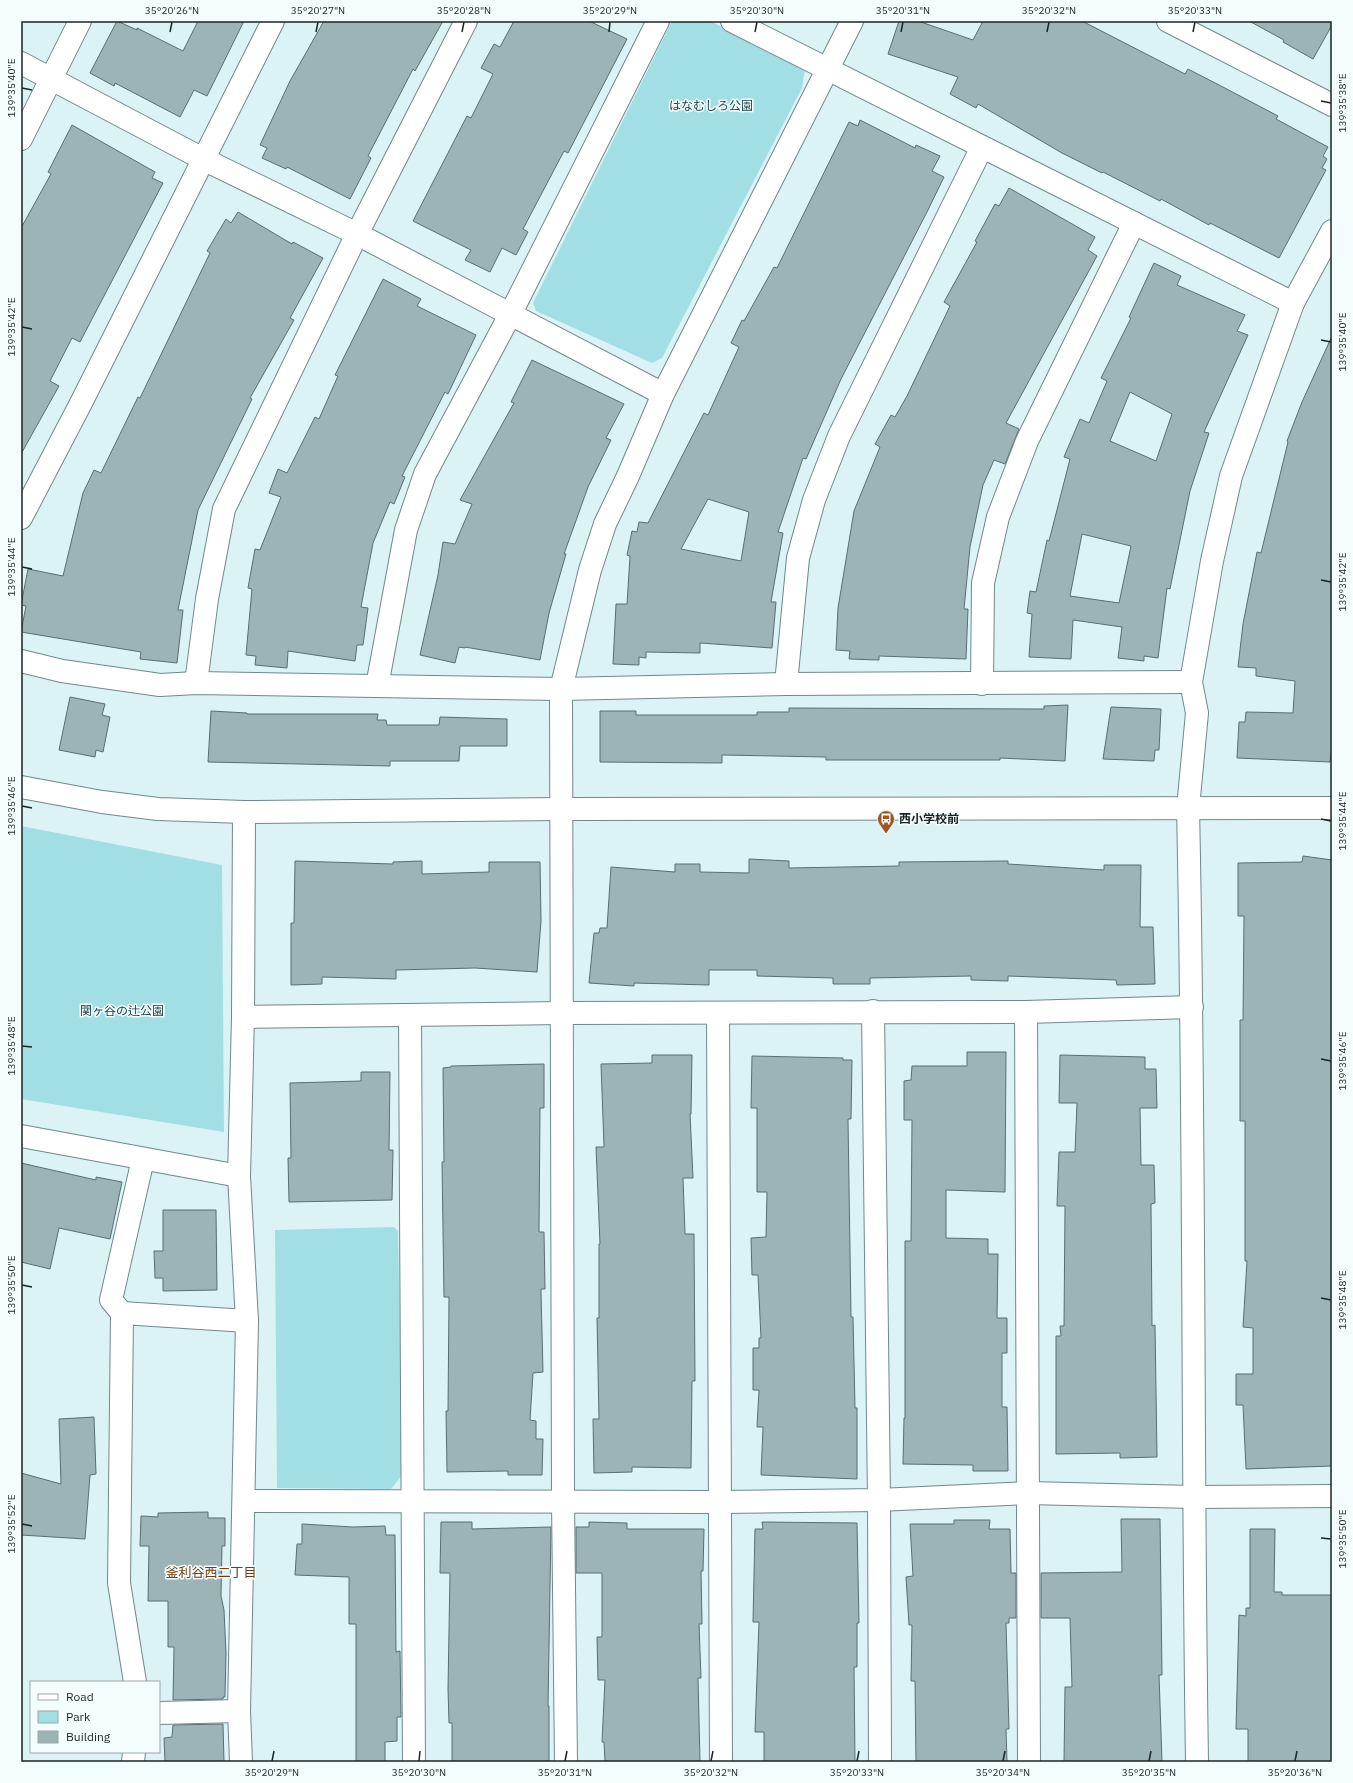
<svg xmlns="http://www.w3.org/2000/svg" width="1353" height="1783" viewBox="0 0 1353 1783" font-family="'IBM Plex Sans','Noto Sans JP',sans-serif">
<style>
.green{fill:#a2dfe5}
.building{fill:#9db4b6;stroke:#596e70;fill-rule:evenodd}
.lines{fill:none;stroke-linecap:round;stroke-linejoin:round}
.minor-casing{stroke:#72888a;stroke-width:24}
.tertiary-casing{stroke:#72888a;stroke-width:24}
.minor{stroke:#fff;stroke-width:22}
.tertiary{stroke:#fff;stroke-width:22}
.ticks{fill:none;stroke:#1b2425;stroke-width:1.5}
.labels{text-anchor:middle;stroke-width:3;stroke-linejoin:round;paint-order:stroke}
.park-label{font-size:12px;fill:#143f42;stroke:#f4fdfe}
.poi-label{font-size:12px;font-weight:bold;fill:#1b2425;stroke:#f4fdfe;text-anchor:start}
.neighbourhood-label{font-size:13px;fill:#773b0c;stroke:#f4fdfe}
.neatline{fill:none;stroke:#1b2425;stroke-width:1.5}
.ticks-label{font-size:10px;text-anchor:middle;fill:#1b2425}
</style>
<rect width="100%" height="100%" fill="#dbf3f5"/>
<!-- green -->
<g class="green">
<polygon points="672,21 710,21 805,69 802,88 662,358 652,363 536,311 533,303"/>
<polygon points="21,826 222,865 224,1132 21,1099"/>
<polygon points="394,1227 398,1231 403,1474 391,1489 277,1488 275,1230"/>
</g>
<!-- building -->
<g class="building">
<polygon points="117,21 137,30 137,28 183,51 198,21 244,21 207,96 194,90 180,117 115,83 114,86 90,73"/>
<polygon points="324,21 443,21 415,71 413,69 368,156 371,158 350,199 287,167 286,169 262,158 267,148 260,145 290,81"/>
<polygon points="514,21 589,21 627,39 568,153 564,151 523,229 528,232 516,255 502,248 490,272 465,260 471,250 413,221 467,116 471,118 493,74 481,68 494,44 500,47"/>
<polygon points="899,21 918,21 973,40 983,21 1082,21 1185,74 1188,69 1221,86 1278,116 1276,119 1328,147 1323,156 1327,159 1322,168 1326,170 1279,258 1210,223 1209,225 1161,199 1160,201 1103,172 1102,173 1062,153 978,104 976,108 950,94 958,77 888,54"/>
<polygon points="1249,21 1332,21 1332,25 1313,59 1283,42 1284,40"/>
<path d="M 860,120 L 915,148 L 916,145 L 940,156 L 932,171 L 944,177 L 927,212 L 841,379 L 806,459 L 803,458 L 778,532 L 783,533 L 771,602 L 776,602 L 772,648 L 700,643 L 700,653 L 646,652 L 646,658 L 639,657 L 639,665 L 613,664 L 616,604 L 627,604 L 630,556 L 627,555 L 632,531 L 637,532 L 639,522 L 648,523 L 704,413 L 708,415 L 739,347 L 731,343 L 742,320 L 744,321 L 774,267 L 777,268 L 849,122 L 858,126 ZM 708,499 L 749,512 L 741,561 L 681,549 Z"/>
<polygon points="72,125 155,172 152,178 163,183 80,342 72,338 50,381 59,386 21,454 21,228 51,174 48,172"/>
<polygon points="1009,188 1095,237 1088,250 1097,256 1006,423 1019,429 1005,464 994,460 983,485 970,547 964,609 968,609 966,659 879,656 879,660 849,659 850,651 836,650 838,608 854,511 880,447 875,444 891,415 895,417 907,396 950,306 944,302 977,242 975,241 995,204 999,206"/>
<polygon points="238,212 292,244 293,242 323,258 290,318 294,320 250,398 252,399 198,510 178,610 183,610 177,663 140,659 141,652 21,632 26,606 21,605 28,569 63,576 83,493 94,470 101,473 138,397 140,398 210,253 207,251 226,219 231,223"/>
<path d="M 1154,263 L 1181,276 L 1177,285 L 1245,315 L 1237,331 L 1248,335 L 1204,432 L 1209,433 L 1190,491 L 1170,589 L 1167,588 L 1158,658 L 1144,656 L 1144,661 L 1118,658 L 1122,627 L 1073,620 L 1071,659 L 1029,657 L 1032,614 L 1027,613 L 1030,591 L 1036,592 L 1047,540 L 1049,541 L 1070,459 L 1064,457 L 1080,419 L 1089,423 L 1107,381 L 1101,378 L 1131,318 L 1129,317 ZM 1130,392 L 1172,414 L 1156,461 L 1110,441 ZM 1082,534 L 1131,546 L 1119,603 L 1070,596 Z"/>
<polygon points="383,279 421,299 417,306 476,335 448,394 445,392 402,476 405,477 394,504 390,502 373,543 361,607 368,608 363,645 357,645 355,661 288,651 287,668 255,665 256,656 246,655 252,589 248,588 255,549 260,550 281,497 269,493 278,469 287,473 315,417 319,419 338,376 335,375"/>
<polygon points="1332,336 1332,753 1331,753 1330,762 1237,758 1239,722 1245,722 1246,712 1293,713 1295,681 1256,676 1256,668 1238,667 1243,624 1257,552 1261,553 1288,442 1287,441 1302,402"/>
<polygon points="532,360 624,404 606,438 611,440 588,487 564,554 566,554 549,613 540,660 465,647 465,648 459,647 455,663 420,655 438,575 443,542 455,544 472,504 460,500 514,403 511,402"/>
<polygon points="70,697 105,704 102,715 110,717 103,752 96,750 95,757 59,750"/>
<polygon points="1068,705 1065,761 1000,758 1000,760 826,760 826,757 722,755 722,763 600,762 600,711 636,711 636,715 757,715 757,712 789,712 789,708 1044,709 1044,706"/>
<polygon points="1111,707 1161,709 1159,750 1155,750 1154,761 1103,759"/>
<polygon points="211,711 247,713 247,714 378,714 377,720 386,720 387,725 439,725 440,717 507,719 507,746 460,746 459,761 390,761 390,766 208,762"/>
<polygon points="1303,856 1332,860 1332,1466 1246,1469 1243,1405 1236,1405 1236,1374 1253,1374 1253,1328 1243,1327 1247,1261 1245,1261 1245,1121 1240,1121 1240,1020 1243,1020 1244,916 1238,916 1238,863 1302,862"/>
<polygon points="749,859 789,861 789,868 899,866 899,862 1008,861 1008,864 1104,870 1104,865 1141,865 1140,927 1153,927 1155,984 1117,985 1116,980 1008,976 1008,981 971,980 971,976 870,978 870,984 833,984 833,978 757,976 757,970 709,970 709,985 634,983 634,986 589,983 594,933 599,933 600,928 607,928 611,867 675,872 675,864 700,864 700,872 749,873"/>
<polygon points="295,861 393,864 393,862 422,861 422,874 489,872 489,862 540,862 541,921 537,972 475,968 396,970 396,979 322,977 322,984 291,985 291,923 294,923"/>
<polygon points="967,1052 1006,1052 1005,1192 946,1190 946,1238 988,1239 988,1254 998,1254 997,1318 1007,1318 1007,1353 1002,1353 1002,1407 1007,1407 1008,1471 973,1471 973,1465 903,1464 904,1418 905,1418 905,1241 911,1241 912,1120 904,1120 904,1081 911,1080 912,1066 967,1066"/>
<polygon points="652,1055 692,1055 691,1114 690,1114 693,1178 683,1178 685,1234 694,1234 695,1381 692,1381 691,1468 632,1467 632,1472 594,1473 593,1419 599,1419 597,1318 599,1318 599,1244 600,1244 596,1147 604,1147 601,1064 652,1063"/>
<polygon points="1060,1055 1145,1057 1145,1069 1156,1069 1157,1108 1140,1108 1141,1165 1154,1165 1155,1203 1151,1204 1152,1326 1155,1325 1157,1457 1120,1458 1120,1453 1056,1454 1056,1336 1061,1336 1060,1326 1064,1326 1065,1206 1057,1206 1059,1152 1075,1152 1077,1103 1059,1103"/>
<polygon points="752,1056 843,1058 843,1060 852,1060 851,1119 848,1119 851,1317 853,1317 855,1408 857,1408 857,1479 761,1475 763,1427 757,1427 759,1390 753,1390 753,1348 759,1348 759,1338 761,1338 758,1275 752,1275 751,1238 766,1237 767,1192 757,1192 757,1108 751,1108"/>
<polygon points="544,1064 544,1108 540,1108 539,1232 544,1232 545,1289 541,1289 541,1293 543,1372 533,1373 530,1420 536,1421 536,1439 543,1439 542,1475 508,1475 508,1471 447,1472 446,1411 448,1411 449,1297 444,1297 442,1162 444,1162 443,1068 451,1067 451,1066"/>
<polygon points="361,1072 390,1072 389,1150 393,1150 392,1200 289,1202 288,1158 291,1158 290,1083 361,1081"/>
<polygon points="21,1163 96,1180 96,1177 122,1182 110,1239 59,1228 50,1269 21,1262"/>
<polygon points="163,1210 216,1210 217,1290 163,1291 163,1278 155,1278 154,1251 163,1251"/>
<polygon points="94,1417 96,1474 90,1475 85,1539 21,1535 21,1473 61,1484 59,1419"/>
<polygon points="208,1512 208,1518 225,1518 225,1546 222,1546 221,1596 224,1610 226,1653 225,1697 223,1697 223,1699 173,1700 174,1647 168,1647 168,1601 148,1601 149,1546 140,1546 141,1516 158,1517 158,1513"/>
<polygon points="1121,1519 1160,1519 1162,1675 1159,1675 1162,1762 1064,1762 1065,1687 1072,1687 1070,1618 1041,1618 1041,1573 1122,1572"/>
<polygon points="954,1520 990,1520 989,1529 1010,1529 1011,1573 1016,1573 1016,1618 1009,1618 1009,1623 1006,1623 1009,1729 1006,1729 1007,1762 916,1762 915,1681 911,1681 912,1625 909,1625 906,1577 913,1576 910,1524 954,1524"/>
<polygon points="441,1522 472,1522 472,1529 551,1527 548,1706 549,1706 549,1762 452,1762 452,1723 449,1723 448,1689 450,1573 440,1573"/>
<polygon points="589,1522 627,1523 627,1529 704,1529 703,1571 701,1571 702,1624 699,1624 701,1678 698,1678 700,1762 605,1762 604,1742 602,1742 605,1680 598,1680 597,1637 602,1637 602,1573 576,1573 576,1527 589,1527"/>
<polygon points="762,1522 857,1523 859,1623 857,1623 857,1667 854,1667 855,1762 764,1762 764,1732 755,1732 759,1622 753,1622 755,1529 763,1529"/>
<polygon points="302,1524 353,1527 385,1526 386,1535 395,1535 396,1652 400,1651 401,1717 397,1717 397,1741 385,1742 385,1762 356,1762 356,1624 349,1624 349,1577 295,1575 297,1544 302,1544"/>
<polygon points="1250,1529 1275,1529 1274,1592 1282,1592 1282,1595 1332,1595 1332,1762 1248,1762 1248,1729 1236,1729 1239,1615 1246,1616 1246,1608 1250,1608"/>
<polygon points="223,1724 224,1762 165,1762 164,1738 172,1737 173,1725"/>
</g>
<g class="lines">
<!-- minor casing -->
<g class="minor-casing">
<g id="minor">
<polyline points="732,21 1293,303"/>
<polyline points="21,63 203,159 357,234 663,394"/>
<polyline points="21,139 80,21"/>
<polyline points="21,518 81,403 273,21"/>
<polyline points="21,661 62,671 160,685 196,683 561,689 786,684 1191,682"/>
<polyline points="196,683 207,599 224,509 357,234 466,21"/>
<polyline points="786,684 798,558 814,500 839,436 982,147"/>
<polyline points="982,684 983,583 998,517 1027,441 1134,223"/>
<polyline points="377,686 406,530 425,474 510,315 658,21"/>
<path d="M 1188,808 C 1195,1126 1192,1444 1197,1762"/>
<polyline points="873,1011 879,1500 880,1762"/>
<polyline points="1026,1012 1029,1762"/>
<polyline points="410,1016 414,1762"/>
<polyline points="21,1136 239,1176"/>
<polyline points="122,1313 111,1300 143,1159"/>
<polyline points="1193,1497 1332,1496"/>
<polyline points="135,1682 119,1583 122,1313 247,1321"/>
<polyline points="159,1713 239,1711"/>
<polyline points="133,1762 134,1752"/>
<polyline points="566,1762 563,1500 561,689 590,570 605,524 628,476 663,394 852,21"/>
</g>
</g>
<!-- tertiary casing -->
<g class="tertiary-casing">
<g id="tertiary">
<polyline points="1168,21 1332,105"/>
<polyline points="21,787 102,802 158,809 244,812 562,809 1332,808"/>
<polyline points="1188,808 1197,713 1191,682 1212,561 1231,476 1293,303 1332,231"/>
<polyline points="718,1013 721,1762"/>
<polyline points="243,1017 563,1013 1026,1012 1192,1007"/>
<polyline points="244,1501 719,1502 879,1500 1028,1493 1193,1497"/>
<polyline points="241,1762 239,1711 247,1321 239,1176 243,1017 244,812"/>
</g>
</g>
<!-- minor -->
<use href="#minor" class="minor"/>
<!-- tertiary -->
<use href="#tertiary" class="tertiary"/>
</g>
<!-- ticks -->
<path class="ticks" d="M 170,32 L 172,22M 316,32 L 318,22M 462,32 L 464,22M 609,32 L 610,22M 755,32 L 757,22M 901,32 L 903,22M 1047,32 L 1049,22M 1193,32 L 1195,22M 22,88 L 32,90M 1321,101 L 1331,103M 22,327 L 32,329M 1321,340 L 1331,342M 22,567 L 32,569M 1321,580 L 1331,582M 22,806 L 32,808M 1321,819 L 1331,821M 22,1046 L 32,1047M 1321,1059 L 1331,1061M 22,1285 L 32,1287M 1321,1298 L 1331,1300M 22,1524 L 32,1526M 1321,1538 L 1331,1539M 272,1761 L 274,1751M 419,1761 L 420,1751M 565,1761 L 567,1751M 711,1761 L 713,1751M 857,1761 L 859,1751M 1003,1761 L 1005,1751M 1149,1761 L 1151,1751M 1295,1761 L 1297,1751"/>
<!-- icons -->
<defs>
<g id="bus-pin" transform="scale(0.9)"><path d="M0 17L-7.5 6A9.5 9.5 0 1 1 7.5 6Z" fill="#9a5627" stroke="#f4fdfe"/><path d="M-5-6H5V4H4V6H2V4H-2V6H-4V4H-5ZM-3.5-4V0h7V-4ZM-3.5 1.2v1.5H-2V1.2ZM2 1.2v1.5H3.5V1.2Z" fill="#fff"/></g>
</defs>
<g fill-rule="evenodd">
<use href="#bus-pin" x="886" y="819"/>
</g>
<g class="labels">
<!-- park labels -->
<g class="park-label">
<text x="711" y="110">はなむしろ公園</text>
<text x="122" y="1015">関ヶ谷の辻公園</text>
</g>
<!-- poi labels -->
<g class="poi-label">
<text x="899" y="823">西小学校前</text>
</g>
<!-- neighbourhood labels -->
<g class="neighbourhood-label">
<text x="211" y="1577">釜利谷西二丁目</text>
</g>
</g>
<!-- border -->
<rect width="1353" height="1783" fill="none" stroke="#f4fdfe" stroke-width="44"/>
<!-- legend -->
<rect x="30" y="1681" width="130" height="72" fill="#f4fdfe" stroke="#9da6a7"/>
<rect x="38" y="1694" width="20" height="6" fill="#ffffff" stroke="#9da6a7"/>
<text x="66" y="1701" font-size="12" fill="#1b2425">Road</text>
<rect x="38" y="1711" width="20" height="12" fill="#a2dfe5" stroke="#9da6a7"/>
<text x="66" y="1721" font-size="12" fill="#1b2425">Park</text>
<rect x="38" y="1731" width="20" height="12" fill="#9db4b6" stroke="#9da6a7"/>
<text x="66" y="1741" font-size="12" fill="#1b2425">Building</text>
<rect x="22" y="22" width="1309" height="1739" class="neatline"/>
<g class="ticks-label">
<text x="172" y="14">35°20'26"N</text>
<text x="318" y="14">35°20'27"N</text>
<text x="464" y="14">35°20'28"N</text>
<text x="610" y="14">35°20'29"N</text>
<text x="757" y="14">35°20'30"N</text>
<text x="903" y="14">35°20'31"N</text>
<text x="1049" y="14">35°20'32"N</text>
<text x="1195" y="14">35°20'33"N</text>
<text transform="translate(11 88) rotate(-90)" y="4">139°35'40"E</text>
<text transform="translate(1342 103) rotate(-90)" y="4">139°35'38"E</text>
<text transform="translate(11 327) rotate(-90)" y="4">139°35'42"E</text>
<text transform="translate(1342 342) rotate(-90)" y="4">139°35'40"E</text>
<text transform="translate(11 567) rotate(-90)" y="4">139°35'44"E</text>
<text transform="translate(1342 582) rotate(-90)" y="4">139°35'42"E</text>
<text transform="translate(11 806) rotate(-90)" y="4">139°35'46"E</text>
<text transform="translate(1342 821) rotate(-90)" y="4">139°35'44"E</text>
<text transform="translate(11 1046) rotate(-90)" y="4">139°35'48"E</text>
<text transform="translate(1342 1061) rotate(-90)" y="4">139°35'46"E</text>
<text transform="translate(11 1285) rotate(-90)" y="4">139°35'50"E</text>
<text transform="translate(1342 1300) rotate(-90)" y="4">139°35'48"E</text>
<text transform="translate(11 1524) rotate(-90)" y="4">139°35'52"E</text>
<text transform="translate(1342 1539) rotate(-90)" y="4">139°35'50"E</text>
<text x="272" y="1776">35°20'29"N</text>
<text x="419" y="1776">35°20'30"N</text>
<text x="565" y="1776">35°20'31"N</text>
<text x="711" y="1776">35°20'32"N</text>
<text x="857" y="1776">35°20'33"N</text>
<text x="1003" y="1776">35°20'34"N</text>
<text x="1149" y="1776">35°20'35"N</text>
<text x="1295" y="1776">35°20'36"N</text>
</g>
</svg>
